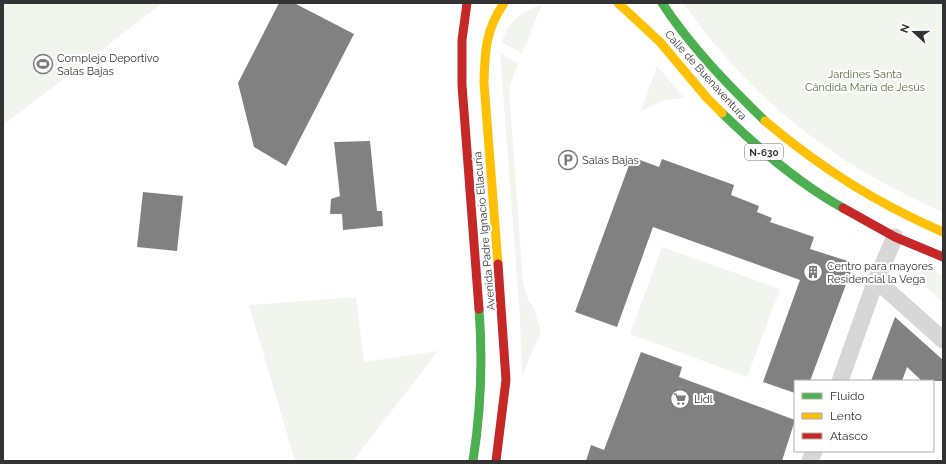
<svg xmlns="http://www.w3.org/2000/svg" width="946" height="464" viewBox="0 0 946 464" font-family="Raleway,sans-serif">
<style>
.green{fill:#f1f5ed}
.building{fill:#818181}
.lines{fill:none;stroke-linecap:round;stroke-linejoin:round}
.street{stroke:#d7d7d7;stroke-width:17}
.fast{stroke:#4caf50;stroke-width:9}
.slow{stroke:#ffc107;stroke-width:9}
.jam{stroke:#c62828;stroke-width:9}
.labels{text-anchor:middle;stroke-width:4;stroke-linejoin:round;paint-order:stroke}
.shield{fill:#fff;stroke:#707070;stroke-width:1}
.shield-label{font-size:10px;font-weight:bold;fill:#333}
.poi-label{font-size:11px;fill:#333;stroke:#fff;text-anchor:start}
.park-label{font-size:11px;fill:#56703f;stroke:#fff}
.street-label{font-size:11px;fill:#333;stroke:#fff}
</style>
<rect width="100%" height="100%" fill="#fff"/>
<!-- green -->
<g class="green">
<polygon points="3,3 163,3 3,125"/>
<path d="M 683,3 L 943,3 L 943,212 C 834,165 752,100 683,3 Z"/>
<path d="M 542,4 L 522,54 L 502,42 C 508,21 522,12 542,4 Z"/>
<polygon points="500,52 518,64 509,88 523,283 528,300 533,306 541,331 522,376 520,318"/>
<polygon points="657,66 684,98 664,100 641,111"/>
<polygon points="662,247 780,289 747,377 630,334"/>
<polygon points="915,264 943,275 943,302 911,274"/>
<polygon points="356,297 364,362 438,351 353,461 295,461 249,305"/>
</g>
<!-- building -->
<g class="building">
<polygon points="279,3 294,3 354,34 286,166 254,147 238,83"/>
<polygon points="370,141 377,211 382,211 383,226 343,230 342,214 330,214 331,199 340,196 334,142"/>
<polygon points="632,157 659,167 662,159 734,185 731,195 759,206 757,212 772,218 770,222 814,237 810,249 854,263 810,381 795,381 795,393 763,382 800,280 653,227 617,327 575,312"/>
<polygon points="143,192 183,196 177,251 137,247"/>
<polygon points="895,317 943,360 943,381 922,381 907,367 902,381 871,381"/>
<polygon points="641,352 682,367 679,377 795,420 782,461 586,461 591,445 604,450"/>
</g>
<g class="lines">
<!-- street -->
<g class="street">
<polyline points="876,280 943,340"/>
<polyline points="840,381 876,280 895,237"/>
<polyline points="810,461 814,451"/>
</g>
<!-- fast -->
<g class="fast">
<path d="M 662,3 C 691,47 728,85 765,121"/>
<path d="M 722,113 C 759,149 798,183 843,208"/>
<path d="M 473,461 C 481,410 483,361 479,309"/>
</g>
<!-- slow -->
<g class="slow">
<polyline points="618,3 660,42 707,98 722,113"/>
<path d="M 765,121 C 821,168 876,203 943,232"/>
<path d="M 498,264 L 484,83 C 485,51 485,31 504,3"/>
</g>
<!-- jam -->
<g class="jam">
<polyline points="467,3 462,40 462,85 479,309"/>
<polyline points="843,208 895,237 943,257"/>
<polyline points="496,461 506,380 498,264"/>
</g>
</g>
<!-- icons -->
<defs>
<g id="stadium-ring" transform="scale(1)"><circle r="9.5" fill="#fff" stroke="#7a7a7a" stroke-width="1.5"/><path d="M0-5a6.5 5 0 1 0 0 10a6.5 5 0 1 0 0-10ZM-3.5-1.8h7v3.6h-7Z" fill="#7a7a7a"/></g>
<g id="parking-ring" transform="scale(1)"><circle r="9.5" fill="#fff" stroke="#7a7a7a" stroke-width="1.5"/><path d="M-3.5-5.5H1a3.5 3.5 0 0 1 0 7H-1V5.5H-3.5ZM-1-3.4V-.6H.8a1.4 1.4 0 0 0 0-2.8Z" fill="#7a7a7a"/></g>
<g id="building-ring" transform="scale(1)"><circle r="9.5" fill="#fff" stroke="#7a7a7a" stroke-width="1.5"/><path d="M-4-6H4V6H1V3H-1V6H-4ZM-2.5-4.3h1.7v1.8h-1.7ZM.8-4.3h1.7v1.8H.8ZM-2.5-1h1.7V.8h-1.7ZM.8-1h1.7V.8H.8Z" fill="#7a7a7a"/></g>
<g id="supermarket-ring" transform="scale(1)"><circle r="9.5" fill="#fff" stroke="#7a7a7a" stroke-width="1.5"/><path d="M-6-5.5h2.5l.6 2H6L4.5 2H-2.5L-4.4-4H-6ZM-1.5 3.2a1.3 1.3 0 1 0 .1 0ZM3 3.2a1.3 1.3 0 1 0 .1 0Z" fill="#7a7a7a"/></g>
</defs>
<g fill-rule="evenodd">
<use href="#stadium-ring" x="43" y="64"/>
<use href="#parking-ring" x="568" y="160"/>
<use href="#building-ring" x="813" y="272"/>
<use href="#supermarket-ring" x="680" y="399"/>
</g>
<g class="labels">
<!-- shield labels -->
<rect class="shield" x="745" y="144" width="38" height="16" rx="3"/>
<g class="shield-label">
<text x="764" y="156">N-630</text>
</g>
<!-- poi labels -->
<g class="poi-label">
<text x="57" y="62">Complejo Deportivo<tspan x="57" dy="13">Salas Bajas</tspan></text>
<text x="582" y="164">Salas Bajas</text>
<text x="827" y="270">Centro para mayores<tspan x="827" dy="13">Residencial la Vega</tspan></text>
<text x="694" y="403">Lidl</text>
</g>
<!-- park labels -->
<g class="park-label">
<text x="865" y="78">Jardines Santa<tspan x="865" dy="13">Cándida María de Jesús</tspan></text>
</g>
<!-- street labels -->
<g class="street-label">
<text transform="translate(706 75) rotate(48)" y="4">Calle de Buenaventura</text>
<text transform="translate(484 231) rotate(-95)" y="4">Avenida Padre Ignacio Ellacuría</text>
</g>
</g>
<!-- border -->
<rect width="946" height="464" fill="none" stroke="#333333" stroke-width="8"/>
<!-- legend -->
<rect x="794" y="380" width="140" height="72" fill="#ffffff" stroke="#adadad"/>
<rect x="802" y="393" width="20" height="6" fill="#4caf50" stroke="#adadad"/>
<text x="830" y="400" font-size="12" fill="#333333">Fluido</text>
<rect x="802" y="413" width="20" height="6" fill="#ffc107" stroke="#adadad"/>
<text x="830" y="420" font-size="12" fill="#333333">Lento</text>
<rect x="802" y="433" width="20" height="6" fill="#c62828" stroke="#adadad"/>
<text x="830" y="440" font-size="12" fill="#333333">Atasco</text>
<!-- north arrow -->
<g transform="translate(914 32) rotate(291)" stroke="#ffffff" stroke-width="3" paint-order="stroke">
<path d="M0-3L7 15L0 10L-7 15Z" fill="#333333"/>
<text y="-6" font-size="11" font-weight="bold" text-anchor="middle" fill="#333333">N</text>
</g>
</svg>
